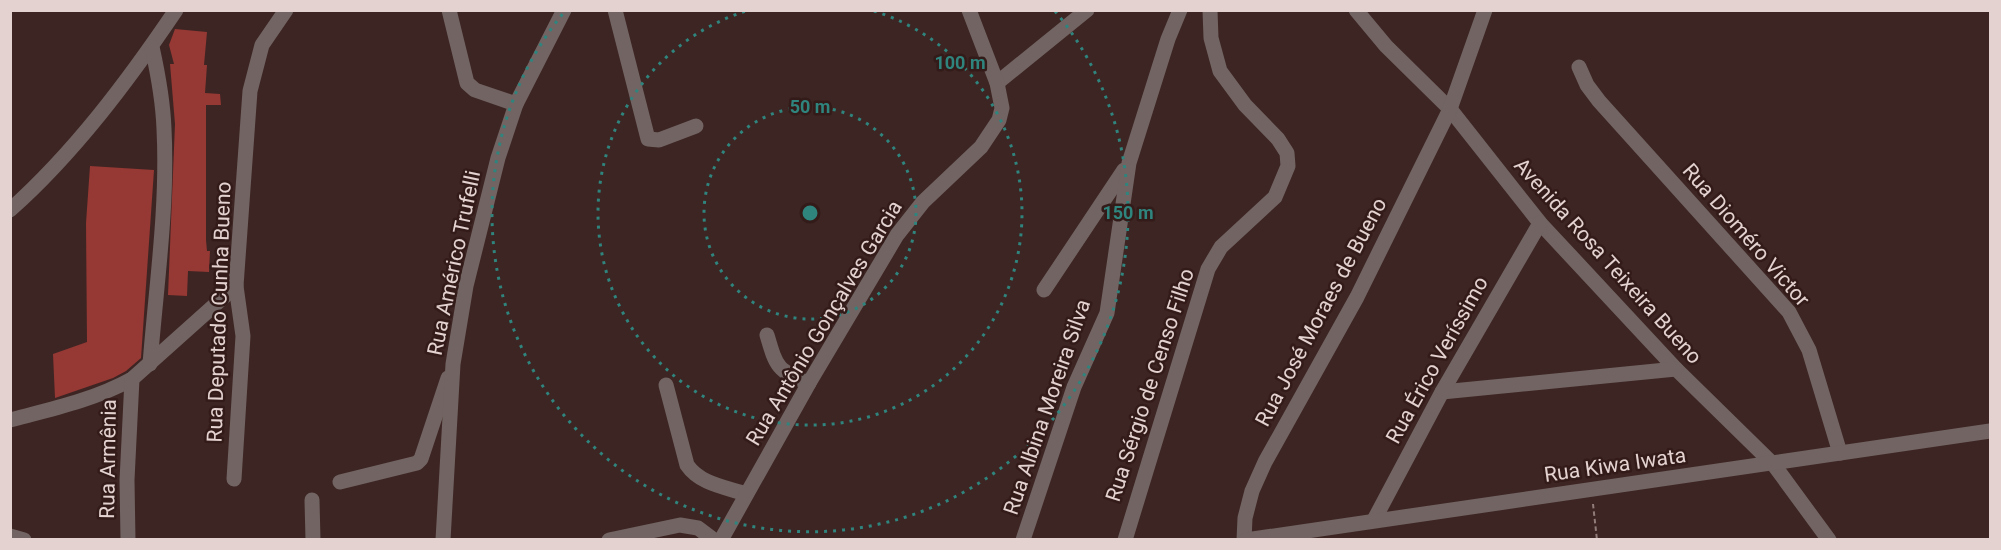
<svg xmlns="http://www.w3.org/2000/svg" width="2001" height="550" viewBox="0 0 2001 550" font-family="Roboto,sans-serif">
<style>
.building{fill:#963834}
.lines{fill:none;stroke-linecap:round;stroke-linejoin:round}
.path{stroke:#917c7a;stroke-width:2;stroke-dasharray:4.5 3;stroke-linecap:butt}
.minor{stroke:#716462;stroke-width:15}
.ring{fill:none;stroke:#2f847d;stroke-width:3;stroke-dasharray:3 6}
.labels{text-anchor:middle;stroke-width:5;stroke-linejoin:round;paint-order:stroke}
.street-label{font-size:21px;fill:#e3d2d0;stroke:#331b19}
.centre{fill:#2f847d;stroke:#331b19;stroke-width:3}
.ring-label{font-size:18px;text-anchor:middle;font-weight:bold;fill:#2f847d;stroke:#331b19;stroke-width:5;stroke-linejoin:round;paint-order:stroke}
</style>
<rect width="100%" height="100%" fill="#3d2523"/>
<!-- building -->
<g class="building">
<polygon points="175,29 207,32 204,65 207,65 205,93 220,94 221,105 206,105 206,240 207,251 210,251 209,272 188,271 187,296 168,295 175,124 170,64 174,64 169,45"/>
<polygon points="90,166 154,170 141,358 126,371 113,378 55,398 53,354 87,342 86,223"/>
</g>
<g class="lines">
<!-- path -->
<polyline class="path" points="1593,504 1597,540"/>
<!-- minor -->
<g class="minor">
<polyline points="449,10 467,83 475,90 516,104"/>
<polyline points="615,10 648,139 659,140 696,126"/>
<polyline points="1356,10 1386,46 1450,109 1540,223 1676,369 1774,465 1829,540"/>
<polyline points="1579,67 1587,85 1599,101 1789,312 1809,350 1840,453"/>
<polyline points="997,83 1087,10"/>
<path d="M 10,210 C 74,153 128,81 176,10"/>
<polyline points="1044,290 1124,170"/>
<path d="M 767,335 C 776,366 777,371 809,383"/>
<path d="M 150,364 C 156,287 168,207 164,129 C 163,101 158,74 152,47"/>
<path d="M 666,385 L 687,465 C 700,484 725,487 746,494"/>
<polyline points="1442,392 1676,369"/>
<path d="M 10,420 C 52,409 94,400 132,379 L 236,286"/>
<polyline points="234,479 243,336 236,286 250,91 262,45 286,10"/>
<polyline points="340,482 417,463 421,459 448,378"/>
<polyline points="312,500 313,540"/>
<polyline points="1374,520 1442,392 1540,223"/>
<polyline points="10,536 24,540"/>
<polyline points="128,540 127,480 132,379"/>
<polyline points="443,540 453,364 466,286 498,158 516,104 564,10"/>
<polyline points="609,540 680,525 698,528 714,540"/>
<polyline points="721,540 809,383 897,235 923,202 981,147 999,120 1002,108 997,83 969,10"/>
<polyline points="1023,540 1074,387 1107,313 1129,163 1168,39 1180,10"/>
<polyline points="1125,540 1208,269 1221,247 1275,197 1288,166 1287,153 1278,139 1245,105 1220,71 1211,38 1210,10"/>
<polyline points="1244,540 1245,518 1252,491 1265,462 1357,297 1450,109 1485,10"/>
<polyline points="1246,540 1990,431"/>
</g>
</g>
<!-- distance rings -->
<g class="ring">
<circle cx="810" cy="213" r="106"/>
<path d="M874 11A212 212 0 1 1 746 11"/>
<path d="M1055 11A318 318 0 1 1 565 11"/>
</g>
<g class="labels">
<!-- street labels -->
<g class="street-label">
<text transform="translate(1746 235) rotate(49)" y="7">Rua Dioméro Victor</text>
<text transform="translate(1608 261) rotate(48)" y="7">Avenida Rosa Teixeira Bueno</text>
<text transform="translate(454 263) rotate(-78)" y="7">Rua Américo Trufelli</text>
<text transform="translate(219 312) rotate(-88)" y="7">Rua Deputado Cunha Bueno</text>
<text transform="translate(1321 312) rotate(-62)" y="7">Rua José Moraes de Bueno</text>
<text transform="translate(824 323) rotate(-59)" y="7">Rua Antônio Gonçalves Garcia</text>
<text transform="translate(1437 360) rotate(-61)" y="7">Rua Érico Veríssimo</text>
<text transform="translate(1150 385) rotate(-72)" y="7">Rua Sérgio de Censo Filho</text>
<text transform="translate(1047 407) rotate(-71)" y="7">Rua Albina Moreira Silva</text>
<text transform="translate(108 459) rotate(-89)" y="7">Rua Armênia</text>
<text transform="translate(1615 465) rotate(-8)" y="7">Rua Kiwa Iwata</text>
</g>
</g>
<circle cx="810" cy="213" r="9" class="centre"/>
<g class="ring-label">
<text x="960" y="69">100 m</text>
<text x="810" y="113">50 m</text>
<text x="1128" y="219">150 m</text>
</g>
<!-- border -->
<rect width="2001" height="550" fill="none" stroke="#e3d2d0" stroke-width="24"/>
</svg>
